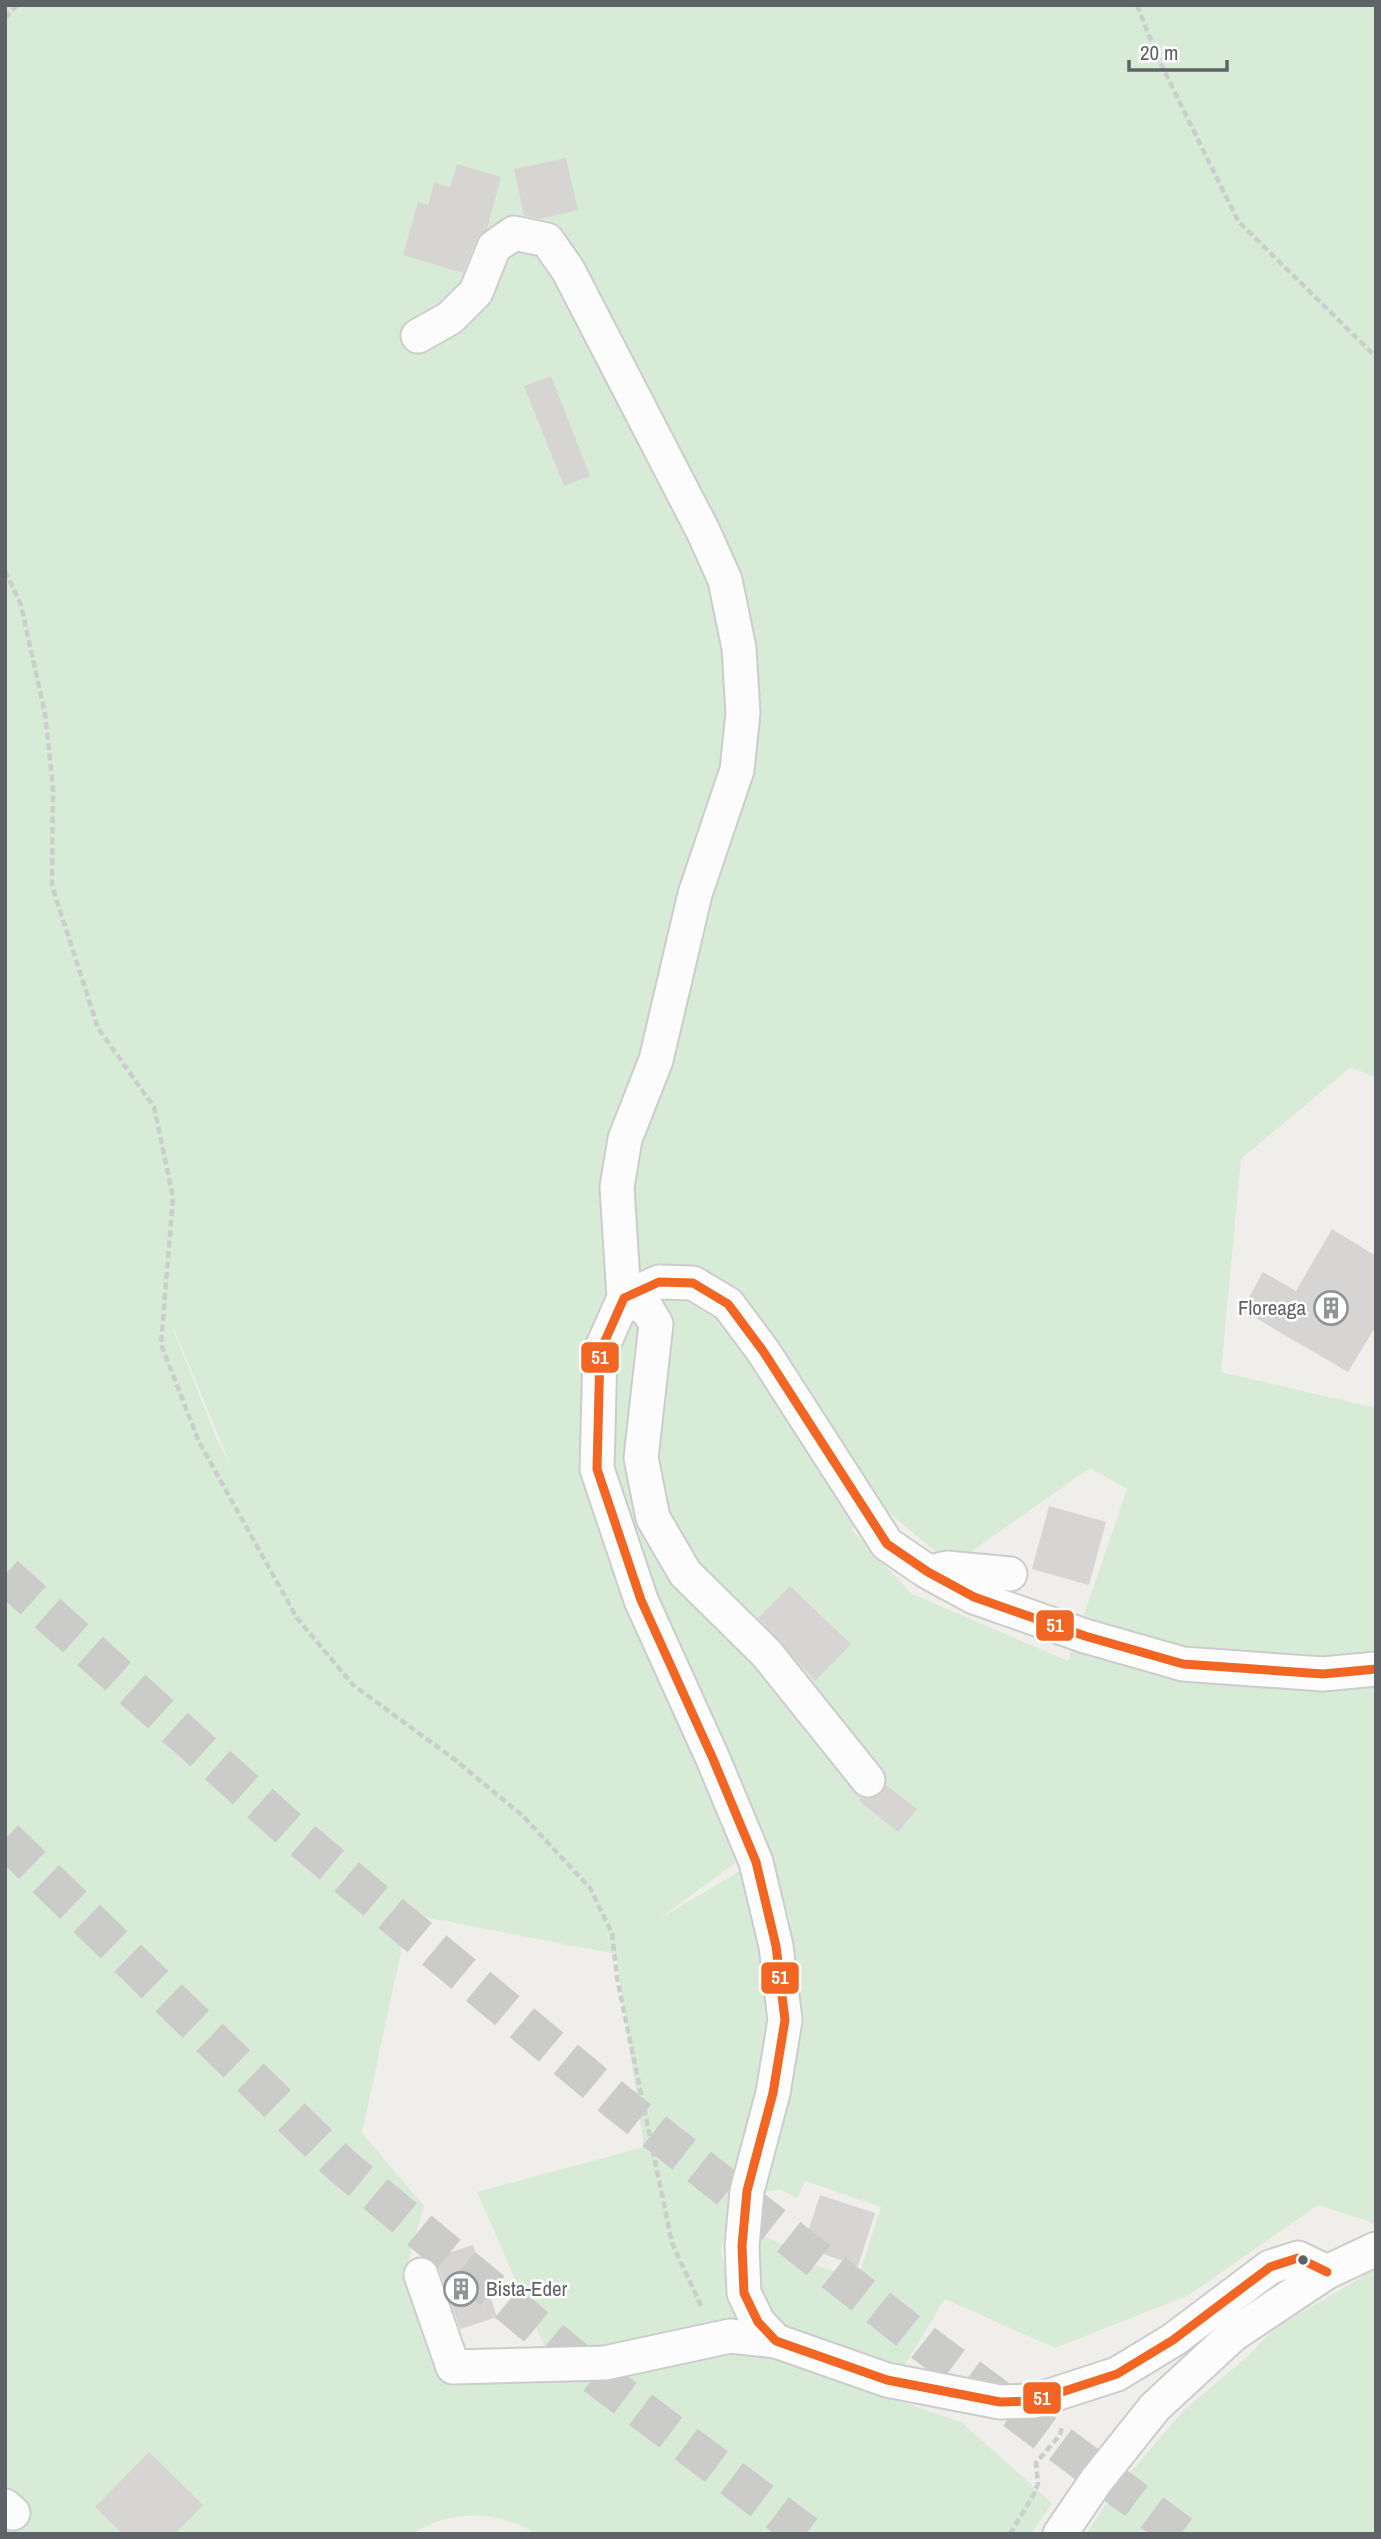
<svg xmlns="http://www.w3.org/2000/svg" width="1381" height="2539" viewBox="0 0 1381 2539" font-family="'Archivo Narrow',sans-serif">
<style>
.green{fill:#d8ebd6;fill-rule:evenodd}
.building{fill:#d6d5d3}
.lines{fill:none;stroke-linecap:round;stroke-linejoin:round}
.highway-tunnel{stroke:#cbcbca;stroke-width:38;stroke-dasharray:38 19;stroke-linecap:butt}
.minor-casing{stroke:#cbcccc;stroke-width:37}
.path{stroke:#cacfcc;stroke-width:4.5;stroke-dasharray:7 3.5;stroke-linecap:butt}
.minor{stroke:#fdfcfc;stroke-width:33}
.bus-1-casing{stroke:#fff;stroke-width:14}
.bus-1{stroke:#f26522;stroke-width:9}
.bus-dot{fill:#5f6368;stroke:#fff;stroke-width:2.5}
.labels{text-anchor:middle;stroke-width:5;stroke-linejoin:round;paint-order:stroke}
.poi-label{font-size:21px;fill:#5f6368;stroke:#fff;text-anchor:end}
.line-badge{stroke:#fff;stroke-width:2.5}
.badge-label{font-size:19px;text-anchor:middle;font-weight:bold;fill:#fff}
</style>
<rect width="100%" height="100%" fill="#efeeea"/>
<!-- green -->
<g class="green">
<path d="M 5,5 L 1376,5 L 1376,1078 L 1351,1067 L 1241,1159 L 1221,1372 L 1376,1408 L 1376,2227 L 1368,2221 L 1318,2205 L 1189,2295 L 1055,2348 L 945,2299 L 904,2366 L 786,2329 L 763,2310 L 759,2293 L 754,2232 L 793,2249 L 804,2262 L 858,2278 L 881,2207 L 805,2181 L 797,2198 L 780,2189 L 761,2193 L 799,2028 L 790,1921 L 765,1841 L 659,1919 L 740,1871 L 758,1916 L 770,2000 L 753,2115 L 721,2250 L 727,2285 L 737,2317 L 699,2332 L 961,2422 L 1052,2503 L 1031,2534 L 537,2534 C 498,2510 451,2509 412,2534 L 5,2534 ZM 173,1329 L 174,1329 L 233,1471 L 217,1439 ZM 1090,1468 L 1127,1489 L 1068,1661 L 912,1594 L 851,1529 L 888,1512 L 952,1565 ZM 409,1914 L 616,1954 L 644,2147 L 477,2192 L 554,2368 L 445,2377 L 405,2273 L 424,2206 L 362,2133 Z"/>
<polygon points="1376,2269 1376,2534 1086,2534 1116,2489 1184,2410 1248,2356 1275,2328"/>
</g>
<!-- building -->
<g class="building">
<polygon points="566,158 578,210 539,219 524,215 514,169"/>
<polygon points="457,164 501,177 487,229 476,240 463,273 403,255 418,202 428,205 434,183 450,187"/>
<polygon points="551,376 590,476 564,486 524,386"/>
<polygon points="1332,1229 1376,1256 1376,1326 1348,1372 1242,1310 1263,1272 1296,1291"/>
<polygon points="1049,1506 1106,1522 1089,1585 1032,1569"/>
<polygon points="790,1586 851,1644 815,1681 758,1618"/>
<polygon points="886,1785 917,1809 898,1832 858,1800 860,1798 870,1799 879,1795"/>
<polygon points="820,2195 875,2213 858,2266 803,2247"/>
<polygon points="473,2245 497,2317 460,2329 439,2269 430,2259"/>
<polygon points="149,2452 203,2505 175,2534 123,2534 95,2507"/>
</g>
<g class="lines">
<!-- highway-tunnel -->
<g class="highway-tunnel">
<polyline points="5,1575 289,1829 616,2101 926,2345 1181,2534"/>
<polyline points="5,1839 341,2165 589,2371 806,2534"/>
</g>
<!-- minor casing -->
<g class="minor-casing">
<g id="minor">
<polyline points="418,336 450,318 476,292 494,247 514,233 547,240 568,270 703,531 725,580 739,648 743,713 737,770 695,894 656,1060 625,1139 617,1187 624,1298 647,1309 656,1324 641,1458 653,1518 685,1573 767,1654 868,1780"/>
<polyline points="930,1572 947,1568 1010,1574"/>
<polyline points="1327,2272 1298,2258 1270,2267 1173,2340 1117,2374 1034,2401 1000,2402 887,2380 776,2341 758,2322 744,2293 742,2246 747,2191 773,2093 785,2020 776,1946 756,1862 713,1759 641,1600 597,1469 600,1352 624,1298 659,1282 693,1283 728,1304 763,1351 887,1544 928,1572 974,1597 1085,1636 1183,1664 1323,1674 1376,1669"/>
<polyline points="421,2275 453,2367 605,2363 730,2336 776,2341"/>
<polyline points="5,2506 13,2513"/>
<polyline points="1060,2534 1096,2481 1155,2407 1234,2334 1327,2272 1376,2249"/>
</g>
</g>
<!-- path -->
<g class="path">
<polyline points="1137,5 1157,56 1238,221 1376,357"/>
<polyline points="5,18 17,5"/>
<polyline points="5,571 21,605 45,714 53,787 52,886 98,1028 154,1107 173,1197 161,1344 199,1442 297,1618 353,1685 454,1759 523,1816 590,1888 612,1933 617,1978 672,2243 702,2308"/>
<polyline points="1010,2534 1034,2494 1038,2484 1036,2463 1060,2435 1062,2427"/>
</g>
<!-- minor -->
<use href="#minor" class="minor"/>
<!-- bus-1 casing -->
<g class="bus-1-casing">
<polyline id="bus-1" points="1327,2272 1298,2258 1270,2267 1173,2340 1117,2374 1034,2401 1000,2402 887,2380 776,2341 758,2322 744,2293 742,2246 747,2191 773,2093 785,2020 776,1946 756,1862 713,1759 641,1600 597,1469 600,1352 624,1298 659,1282 693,1283 728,1304 763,1351 887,1544 928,1572 974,1597 1085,1636 1183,1664 1323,1674 1376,1669"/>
</g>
<!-- bus-1 -->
<use href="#bus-1" class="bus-1"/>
</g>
<!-- icons -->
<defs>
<g id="building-ring" transform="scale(1.75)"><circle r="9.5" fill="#fff" stroke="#919496" stroke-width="1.5"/><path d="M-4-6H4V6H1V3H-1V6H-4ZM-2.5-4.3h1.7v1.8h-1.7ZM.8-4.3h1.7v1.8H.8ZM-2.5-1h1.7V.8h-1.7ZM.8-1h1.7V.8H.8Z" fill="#919496"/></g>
</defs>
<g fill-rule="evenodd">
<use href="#building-ring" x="1331" y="1308"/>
<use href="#building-ring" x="461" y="2289"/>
</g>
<!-- markers -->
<circle class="bus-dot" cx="1303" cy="2260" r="6"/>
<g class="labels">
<!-- poi labels -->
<g class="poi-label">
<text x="1306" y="1315">Floreaga</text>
<text x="486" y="2296" text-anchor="start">Bista-Eder</text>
</g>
</g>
<g class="line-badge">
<rect x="580" y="1341" width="40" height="33" rx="7" fill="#f26522"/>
<rect x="1035" y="1609" width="40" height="33" rx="7" fill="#f26522"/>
<rect x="760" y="1961" width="40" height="34" rx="7" fill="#f26522"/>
<rect x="1022" y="2381" width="40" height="34" rx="7" fill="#f26522"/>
</g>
<g class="badge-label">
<text x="600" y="1364">51</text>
<text x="1055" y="1632">51</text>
<text x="780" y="1984">51</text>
<text x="1042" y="2405">51</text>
</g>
<!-- border -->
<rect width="1381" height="2539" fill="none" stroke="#5f6368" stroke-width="14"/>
<!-- scale -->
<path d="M1129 60v10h98v-10" fill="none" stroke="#5f6368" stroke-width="3.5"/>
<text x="1140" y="60" font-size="21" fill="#5f6368" stroke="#ffffff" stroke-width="5" paint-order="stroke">20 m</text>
</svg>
